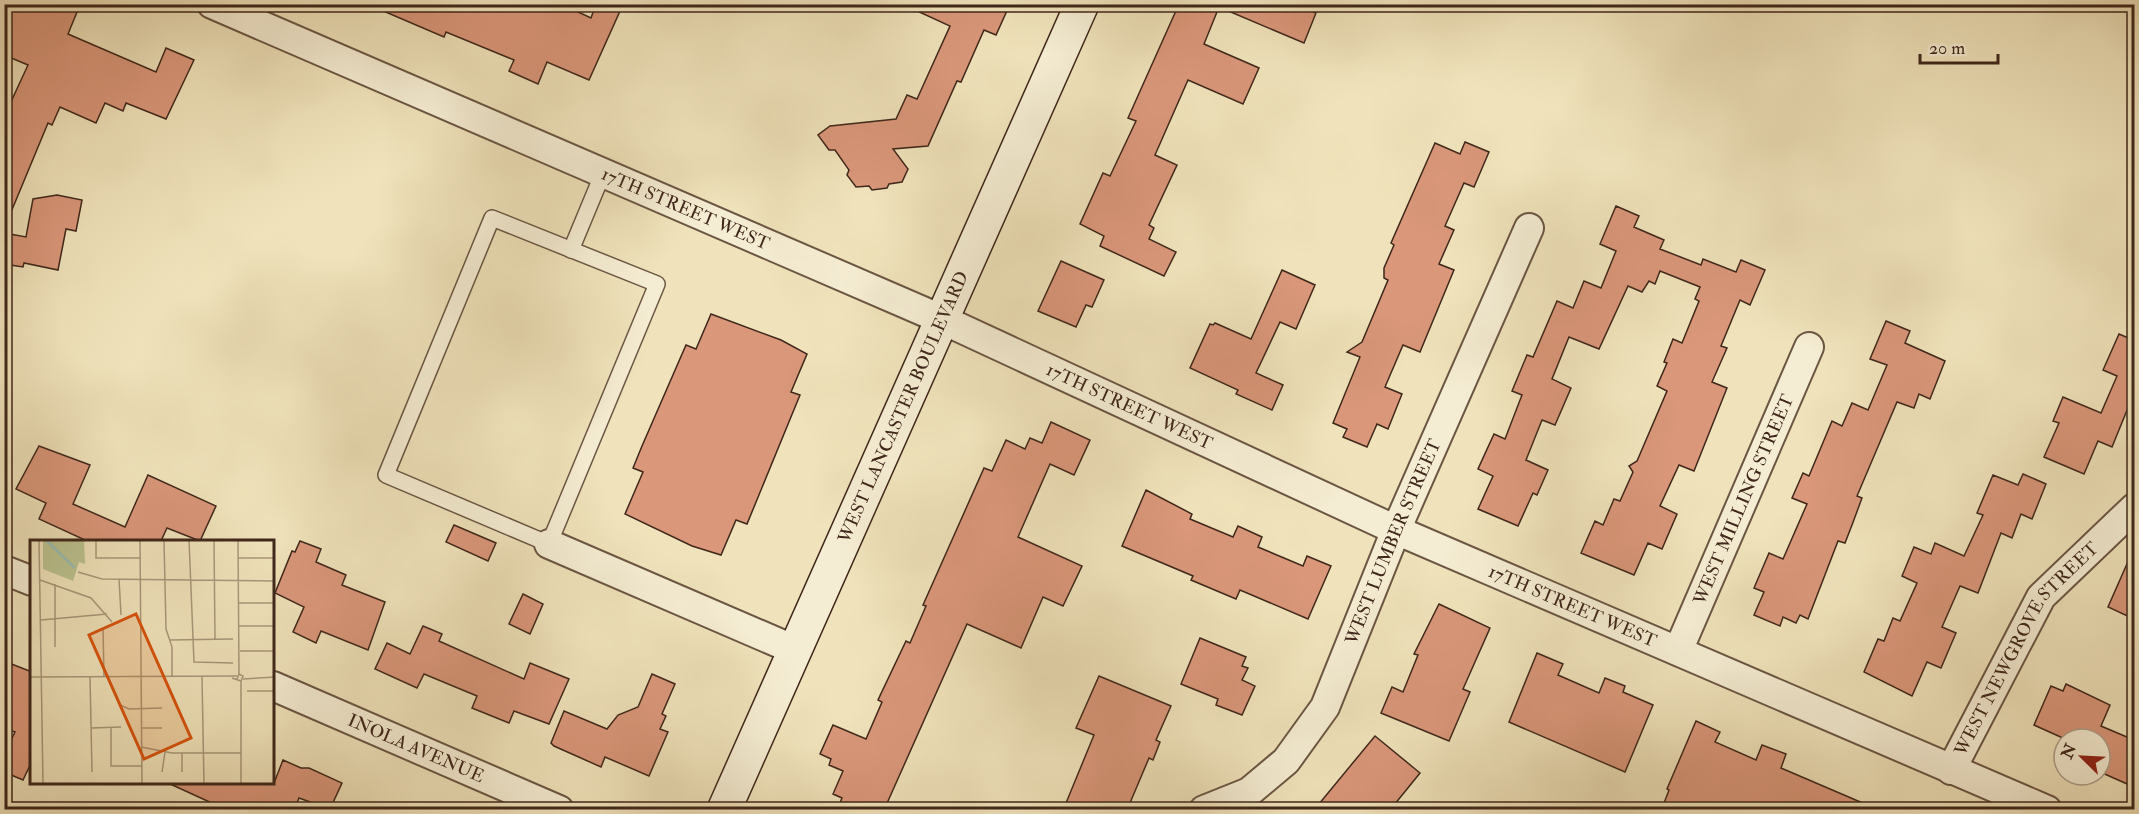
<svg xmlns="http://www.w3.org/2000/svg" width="2139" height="814" viewBox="0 0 2139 814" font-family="'IM FELL Double Pica',serif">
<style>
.building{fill:#da977a;stroke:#3f271b;stroke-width:1.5}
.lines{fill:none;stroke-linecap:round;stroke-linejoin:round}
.lane-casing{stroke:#6b5643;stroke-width:18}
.street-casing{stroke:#6b5643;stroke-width:32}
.secondary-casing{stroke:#3f271b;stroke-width:36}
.lane{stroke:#f5edd3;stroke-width:15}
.street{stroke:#f5edd3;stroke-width:28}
.secondary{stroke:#f5edd3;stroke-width:33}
.labels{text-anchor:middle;stroke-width:5;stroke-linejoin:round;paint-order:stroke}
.street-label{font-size:18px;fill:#3f271b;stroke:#f5edd3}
.inset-river{fill:none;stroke:#9abeb2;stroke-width:3}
.inset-road{fill:none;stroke:#a9987b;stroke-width:1.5}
.view{fill:#d7540e;fill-opacity:0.15;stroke:#d7540e;stroke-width:3}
.inset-edge{fill:none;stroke:#3f271b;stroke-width:3}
</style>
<rect width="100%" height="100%" fill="#f0e3bb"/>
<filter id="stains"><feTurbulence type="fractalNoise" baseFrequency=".00333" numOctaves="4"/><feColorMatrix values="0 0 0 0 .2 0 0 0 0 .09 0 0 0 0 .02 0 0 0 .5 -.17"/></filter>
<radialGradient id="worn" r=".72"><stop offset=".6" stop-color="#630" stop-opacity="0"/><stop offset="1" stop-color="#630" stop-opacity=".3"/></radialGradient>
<!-- building -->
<g class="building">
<polygon points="4,4 61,4 77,12 68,34 156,72 166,48 194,60 166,119 126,103 123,111 105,103 96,123 60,107 52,125 48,123 4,229 4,117 28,65 4,55"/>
<polygon points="367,4 561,4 591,18 596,4 606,4 620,11 589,80 547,62 538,84 509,71 514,60 446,32 444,37"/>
<polygon points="902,4 1010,4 996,35 984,30 961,82 957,81 928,146 893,149 908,169 902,182 889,184 887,188 872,190 869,186 856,187 847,175 849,170 835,150 829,150 818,135 830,126 896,119 907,95 917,99 950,26"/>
<polygon points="1179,4 1296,4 1316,13 1304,43 1219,7 1204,44 1259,68 1243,104 1188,80 1155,155 1177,165 1149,225 1154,228 1149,239 1176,252 1164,276 1100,246 1104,236 1080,224 1103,173 1110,176 1136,121 1128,118"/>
<polygon points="1465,142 1489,152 1474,187 1464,183 1445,226 1454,230 1439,264 1454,270 1420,352 1403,345 1385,387 1402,394 1388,429 1377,424 1367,447 1343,437 1347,429 1333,423 1360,357 1347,352 1362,342 1388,280 1384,278 1384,268 1394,245 1391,243 1435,143 1460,154"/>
<polygon points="57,195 82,200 76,231 66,229 58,270 24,263 23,267 4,264 4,233 26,237 33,199"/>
<polygon points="1616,206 1639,216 1634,227 1664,240 1660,249 1701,265 1703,259 1736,272 1741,260 1765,270 1750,305 1740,300 1721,346 1727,348 1712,382 1727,388 1694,471 1679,465 1660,506 1677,514 1662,549 1648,543 1634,575 1581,553 1595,521 1603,525 1614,499 1620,501 1633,472 1629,466 1637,461 1667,391 1657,386 1667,363 1664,362 1673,339 1682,343 1699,301 1695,299 1700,287 1660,271 1655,284 1649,281 1642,292 1628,286 1599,349 1569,337 1552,379 1571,388 1555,425 1542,420 1526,460 1548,470 1537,495 1533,493 1518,526 1478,509 1493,476 1478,469 1494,434 1505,439 1522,395 1512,391 1527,355 1533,357 1557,301 1573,308 1584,281 1601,288 1616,251 1600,244"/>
<polygon points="1061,261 1104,280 1092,307 1086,305 1076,327 1038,311"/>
<polygon points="1282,270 1315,285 1296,329 1280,322 1256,373 1283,385 1272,410 1236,394 1238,390 1190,368 1210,324 1213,325 1215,323 1251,339"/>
<polygon points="711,314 781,340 807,354 791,392 800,395 747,524 736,520 721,555 692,546 625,514 643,472 633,468 642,446 686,345 696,349"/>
<polygon points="1886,321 1910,331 1905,343 1945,361 1930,399 1919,394 1914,408 1897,402 1857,496 1862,498 1852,525 1845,543 1838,541 1808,619 1800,615 1796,623 1783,617 1780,626 1754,615 1764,592 1754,588 1769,553 1783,559 1807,504 1792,498 1803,473 1809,476 1832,421 1842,426 1852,403 1868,410 1887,365 1870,359"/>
<polygon points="2119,334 2133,340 2134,337 2134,393 2112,447 2098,441 2084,474 2044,457 2059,423 2053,421 2063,397 2101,413 2117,376 2103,370"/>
<polygon points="1051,422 1090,440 1074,475 1050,464 1018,537 1082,566 1063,606 1043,597 1021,648 967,624 884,810 837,810 842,798 833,794 843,771 829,765 831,759 820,754 833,725 866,739 882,702 878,700 906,641 910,643 926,606 923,605 984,468 992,471 1006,440 1025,449 1030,438 1042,443"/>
<polygon points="39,446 90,465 73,504 125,527 148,475 216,506 200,541 167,528 161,541 87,541 39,519 46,503 16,489"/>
<polygon points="2023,474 2046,484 2032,519 2021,514 2012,538 2001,533 1978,593 1960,586 1942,627 1956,633 1941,668 1927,662 1912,696 1864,672 1878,639 1884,641 1893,618 1900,621 1917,583 1902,576 1914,547 1931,554 1935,543 1964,556 1983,515 1977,513 1993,475 2018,485"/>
<polygon points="1146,490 1192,514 1190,519 1233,537 1238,526 1262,537 1258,547 1303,566 1307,556 1331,566 1308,619 1240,590 1236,599 1191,580 1193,576 1122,546"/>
<polygon points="454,525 496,543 488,561 446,542"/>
<polygon points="300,541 321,549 316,562 346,575 342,585 385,602 368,650 321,631 316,643 293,632 304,607 275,593 292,551 295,552"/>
<polygon points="2134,548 2134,619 2108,607"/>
<polygon points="523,594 543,604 530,634 509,624"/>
<polygon points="1439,604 1490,628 1463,689 1470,692 1449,741 1381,713 1392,687 1403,692 1418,655 1414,654"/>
<polygon points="423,626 442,634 439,641 524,679 530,663 569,679 549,724 514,711 509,723 472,708 477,696 424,674 417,688 375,669 387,643 410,654"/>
<polygon points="1200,638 1246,657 1242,666 1248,668 1242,680 1255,686 1242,715 1216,705 1218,699 1181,684"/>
<polygon points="1537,653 1563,664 1558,675 1599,693 1605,678 1625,686 1623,692 1653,705 1625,772 1509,722"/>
<polygon points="9,663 32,672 32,761 23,780 4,772 4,755 15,732 4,728 4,674"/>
<polygon points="652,674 675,684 662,714 666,716 660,729 668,732 649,776 605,757 601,767 554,746 551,743 564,711 607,729 618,715 638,707"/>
<polygon points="1099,676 1171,706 1156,740 1160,742 1153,760 1149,758 1127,810 1081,810 1066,803 1094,735 1076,728"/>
<polygon points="2066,684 2110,705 2101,726 2134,740 2134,787 2100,772 2100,739 2065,739 2034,725 2051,686 2063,691"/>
<polygon points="1696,721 1720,732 1715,742 1756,760 1762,745 1786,754 1781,768 1879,810 1679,810 1664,803 1669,790 1667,789"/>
<polygon points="1375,736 1420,773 1390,810 1314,810"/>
<polygon points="283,760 301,768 309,768 342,783 330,809 299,798 294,810 261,810 246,803 243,810 227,810 168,783 274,783"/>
</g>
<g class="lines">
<!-- lane casing -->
<g class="lane-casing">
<g id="lane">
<polygon points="492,218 657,284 549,544 386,475"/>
<polyline points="571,250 603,173"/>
</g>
</g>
<!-- street casing -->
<g class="street-casing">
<g id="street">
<path id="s1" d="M 212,4 L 941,319 L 1396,530 L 2047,810"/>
<polyline points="549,544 795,650"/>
<polyline points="4,570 32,581"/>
<path id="s2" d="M 1678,651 L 1809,347"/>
<path id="s3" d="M 273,686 L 559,810"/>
<path id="s4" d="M 1951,770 L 2041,597 L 2134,508"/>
<path id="s5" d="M 1204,810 L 1249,792 L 1286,761 L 1325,707 L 1396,530 L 1529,228"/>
</g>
</g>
<!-- secondary casing -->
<g class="secondary-casing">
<g id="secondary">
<path id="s6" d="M 724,810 L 1082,4"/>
</g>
</g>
<!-- lane -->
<use href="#lane" class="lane"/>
<!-- street -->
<use href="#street" class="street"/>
<!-- secondary -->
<use href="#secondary" class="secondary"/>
</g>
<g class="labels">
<!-- street labels -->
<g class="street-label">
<text dy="6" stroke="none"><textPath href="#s1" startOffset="516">17TH STREET WEST</textPath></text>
<text dy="6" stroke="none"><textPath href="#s1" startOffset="1002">17TH STREET WEST</textPath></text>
<text dy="6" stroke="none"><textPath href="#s6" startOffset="441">WEST LANCASTER BOULEVARD</textPath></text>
<text dy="6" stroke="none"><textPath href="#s2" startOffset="165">WEST MILLING STREET</textPath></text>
<text dy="6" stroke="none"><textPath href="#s5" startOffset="342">WEST LUMBER STREET</textPath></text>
<text dy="6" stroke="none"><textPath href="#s1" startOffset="1488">17TH STREET WEST</textPath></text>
<text dy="6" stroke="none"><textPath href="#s4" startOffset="144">WEST NEWGROVE STREET</textPath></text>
<text dy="6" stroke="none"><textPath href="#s3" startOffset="156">INOLA AVENUE</textPath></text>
</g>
</g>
<!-- overview -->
<g transform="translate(30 540)">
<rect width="244" height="244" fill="#f0e3bb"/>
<path d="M 13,0 L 54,0 L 55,24 L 49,22 L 43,41 L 13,29 Z" fill="#bbc390"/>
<path class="inset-river" d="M 16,0 L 45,28"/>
<path class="inset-road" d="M 9,0 L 13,244M 66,0 L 66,18 L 110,18M 110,0 L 112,244M 134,0 L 136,89 L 142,107 L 142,137M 159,0 L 164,122 L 203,123M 184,0 L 185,99M 208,0 L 209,134M 208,18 L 245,18M 48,32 L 72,39 L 245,41M 89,39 L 91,75M 10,40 L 61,58 L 82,82M 25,44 L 25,107M 209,63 L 245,63M 11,80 L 77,74M 209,86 L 245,86M 73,88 L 74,137M 139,100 L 203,99M 210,111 L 245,111M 0,137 L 207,136M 60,137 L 62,232M 172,137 L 174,244M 202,138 L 211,141 L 213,136 L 209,134 L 207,139M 213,139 L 245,137M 217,151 L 245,151M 90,165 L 99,169 L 132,168M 61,188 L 91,187M 81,188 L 81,226 L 112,226M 111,188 L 132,188M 111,207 L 142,213 L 211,213M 152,213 L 152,232M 132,232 L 135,212M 211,244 L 211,141"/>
<path class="view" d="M 106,74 L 161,198 L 114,219 L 59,95 Z"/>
<rect width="244" height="244" class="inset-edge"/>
</g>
<!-- margin -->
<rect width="2139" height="814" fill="none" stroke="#f0e3bb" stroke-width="24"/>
<rect x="6" y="6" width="2127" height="802" fill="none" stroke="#3f271b" stroke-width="3"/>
<rect x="12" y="12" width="2115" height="790" fill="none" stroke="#3f271b" stroke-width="1.5"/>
<!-- north arrow -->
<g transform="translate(2082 757) rotate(294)"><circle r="28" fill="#f5edd3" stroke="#ac9e89" stroke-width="1.5"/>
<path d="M0-4.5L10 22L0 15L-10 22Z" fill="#8f2418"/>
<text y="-9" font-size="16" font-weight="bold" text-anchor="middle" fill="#3f271b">N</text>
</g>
<!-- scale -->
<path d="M1920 54v9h78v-9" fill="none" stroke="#3f271b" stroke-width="3"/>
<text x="1929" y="54" font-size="18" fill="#3f271b" stroke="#f5edd3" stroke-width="4.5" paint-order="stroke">20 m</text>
<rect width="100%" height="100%" filter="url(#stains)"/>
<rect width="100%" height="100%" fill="url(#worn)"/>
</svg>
